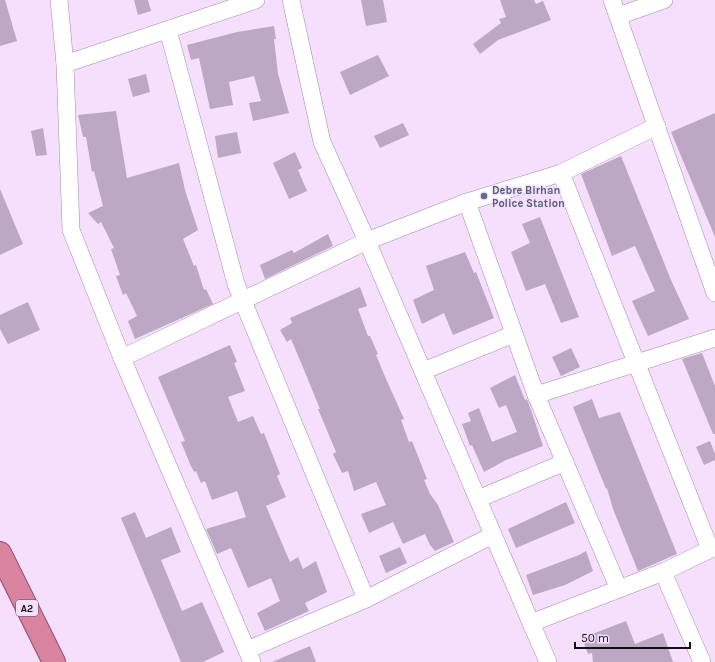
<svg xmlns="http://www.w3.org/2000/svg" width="715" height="662" viewBox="0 0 715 662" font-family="Karla,sans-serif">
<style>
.building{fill:#bca7c4}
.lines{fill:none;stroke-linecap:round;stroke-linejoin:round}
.minor-casing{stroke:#a08ca7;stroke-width:18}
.trunk-casing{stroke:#8e4760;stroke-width:24}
.minor{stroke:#fff;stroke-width:17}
.trunk{stroke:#d884a0;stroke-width:22}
.service-dot{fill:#5c6f8a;stroke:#f5dffd;stroke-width:1.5}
.labels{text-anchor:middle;stroke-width:3;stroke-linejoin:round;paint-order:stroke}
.shield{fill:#f5dffd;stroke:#584d5c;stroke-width:1}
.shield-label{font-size:10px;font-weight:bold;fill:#150e17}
.service-label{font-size:11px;font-weight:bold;fill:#4e5e75;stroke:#f5dffd;text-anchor:start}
</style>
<rect width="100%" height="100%" fill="#f5dffd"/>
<!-- building -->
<g class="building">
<polygon points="0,0 5,0 17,41 0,46"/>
<polygon points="134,0 148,0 151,11 138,15"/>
<polygon points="361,0 383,0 387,22 366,26"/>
<polygon points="500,0 534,0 536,4 543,1 551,20 498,40 480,54 473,44 501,23 499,19 506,17"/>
<polygon points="274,26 276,39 274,39 278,74 289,113 253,121 249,103 261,101 254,76 229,82 233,105 210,109 199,58 191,60 187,45 237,32"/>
<polygon points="378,55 389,76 350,95 340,72"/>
<polygon points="146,74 150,92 133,97 128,79"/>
<polygon points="116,111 127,178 179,163 185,190 198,230 183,239 194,266 196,265 204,290 206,289 213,304 135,339 128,321 137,316 126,293 123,295 116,276 120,275 111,249 114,248 101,222 98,224 88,213 103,206 94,171 92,172 86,137 83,137 78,115"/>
<polygon points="715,113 715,237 671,132"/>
<polygon points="403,123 409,135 380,148 374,136"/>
<polygon points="43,128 47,155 36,156 31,131"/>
<polygon points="237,132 241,153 218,158 215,136"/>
<polygon points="295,152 302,168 298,170 307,191 289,199 273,163"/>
<polygon points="621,156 671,280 689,319 648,336 632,301 655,291 635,246 612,256 581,174"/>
<polygon points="0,189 23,244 0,255"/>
<polygon points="540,217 579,317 561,323 545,284 526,291 511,252 530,243 522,224"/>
<polygon points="328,234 333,246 265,279 260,265 292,250 294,253"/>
<polygon points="465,252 474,273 476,272 494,318 453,335 444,313 422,324 413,300 434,290 426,266"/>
<polygon points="360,287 367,306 358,309 368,336 370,336 378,354 376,355 386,379 404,419 401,420 409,442 412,441 427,479 424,480 430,494 438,505 454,542 435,551 430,545 425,534 403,544 393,522 369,533 361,514 386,505 376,482 354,491 348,471 342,473 333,454 336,452 318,409 320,409 302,365 291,339 287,342 280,330 292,323 290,318"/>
<polygon points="28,302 40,330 8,344 0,329 0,315"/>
<polygon points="230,345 237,362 234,363 245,391 228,397 238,422 253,416 261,434 264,433 280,474 277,476 286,497 266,506 290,562 298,557 303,569 316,561 327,592 305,603 309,611 265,631 257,613 280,601 271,578 248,588 231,548 217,554 206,529 246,517 237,491 212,500 205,481 201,483 196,471 194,472 190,464 181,442 185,441 158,377"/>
<polygon points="571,348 580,367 561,376 552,357"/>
<polygon points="702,353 715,386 715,434 713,434 682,359"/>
<polygon points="515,375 525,400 527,399 531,410 543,446 506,460 484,472 472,445 470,446 462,424 471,421 468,413 479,408 492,442 517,432 506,405 499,408 490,388"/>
<polygon points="592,399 599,418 620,412 677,554 638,571 613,509 607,488 606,489 573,407"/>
<polygon points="710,441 715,454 715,460 704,465 696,447"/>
<polygon points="566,502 575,523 516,548 508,529"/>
<polygon points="135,512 146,538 171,527 181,552 161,560 182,611 202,602 224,652 203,662 181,662 121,518"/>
<polygon points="400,547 407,563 386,573 379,556"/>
<polygon points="586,551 593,571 565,585 533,595 526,575 579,555"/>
<polygon points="626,621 635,644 663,633 673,662 593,662 592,653 588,654 582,638"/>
<polygon points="310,646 316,662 272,662"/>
</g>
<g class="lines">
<!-- minor casing -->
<g class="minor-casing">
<g id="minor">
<polyline points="59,0 65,64 256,0"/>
<polyline points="291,0 322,142 367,241 531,623"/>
<polyline points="612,0 715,293"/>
<polyline points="618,16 664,0"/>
<polyline points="168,30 236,284 366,599"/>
<polyline points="65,64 71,230 122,358 367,241 467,202 561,173 657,126"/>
<polyline points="561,173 710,549"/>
<polyline points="467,202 536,395"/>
<polyline points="122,358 252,662"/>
<polyline points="423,371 514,334"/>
<polyline points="478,499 565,462"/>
<polyline points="619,589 536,395 715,338"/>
<polyline points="247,650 366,599 493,535"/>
<polyline points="548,662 531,623 663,572"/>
<polyline points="702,662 663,572 715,547"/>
</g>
</g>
<!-- trunk casing -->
<g class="trunk-casing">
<polyline id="trunk" points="0,553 54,662"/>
</g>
<!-- minor -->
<use href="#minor" class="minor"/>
<!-- trunk -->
<use href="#trunk" class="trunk"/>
</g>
<!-- markers -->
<circle class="service-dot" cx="484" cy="196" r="4"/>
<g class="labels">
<!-- shield labels -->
<rect class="shield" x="16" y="600" width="22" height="16" rx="3"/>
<g class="shield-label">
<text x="27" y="612">A2</text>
</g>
<!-- service labels -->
<g class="service-label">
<text x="492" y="194">Debre Birhan<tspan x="492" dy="13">Police Station</tspan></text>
</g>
</g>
<!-- scale -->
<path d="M575 642v6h115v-6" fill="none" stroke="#150e17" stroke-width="2"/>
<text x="581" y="642" font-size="12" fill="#150e17" stroke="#f5dffd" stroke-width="3" paint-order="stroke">50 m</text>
</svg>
